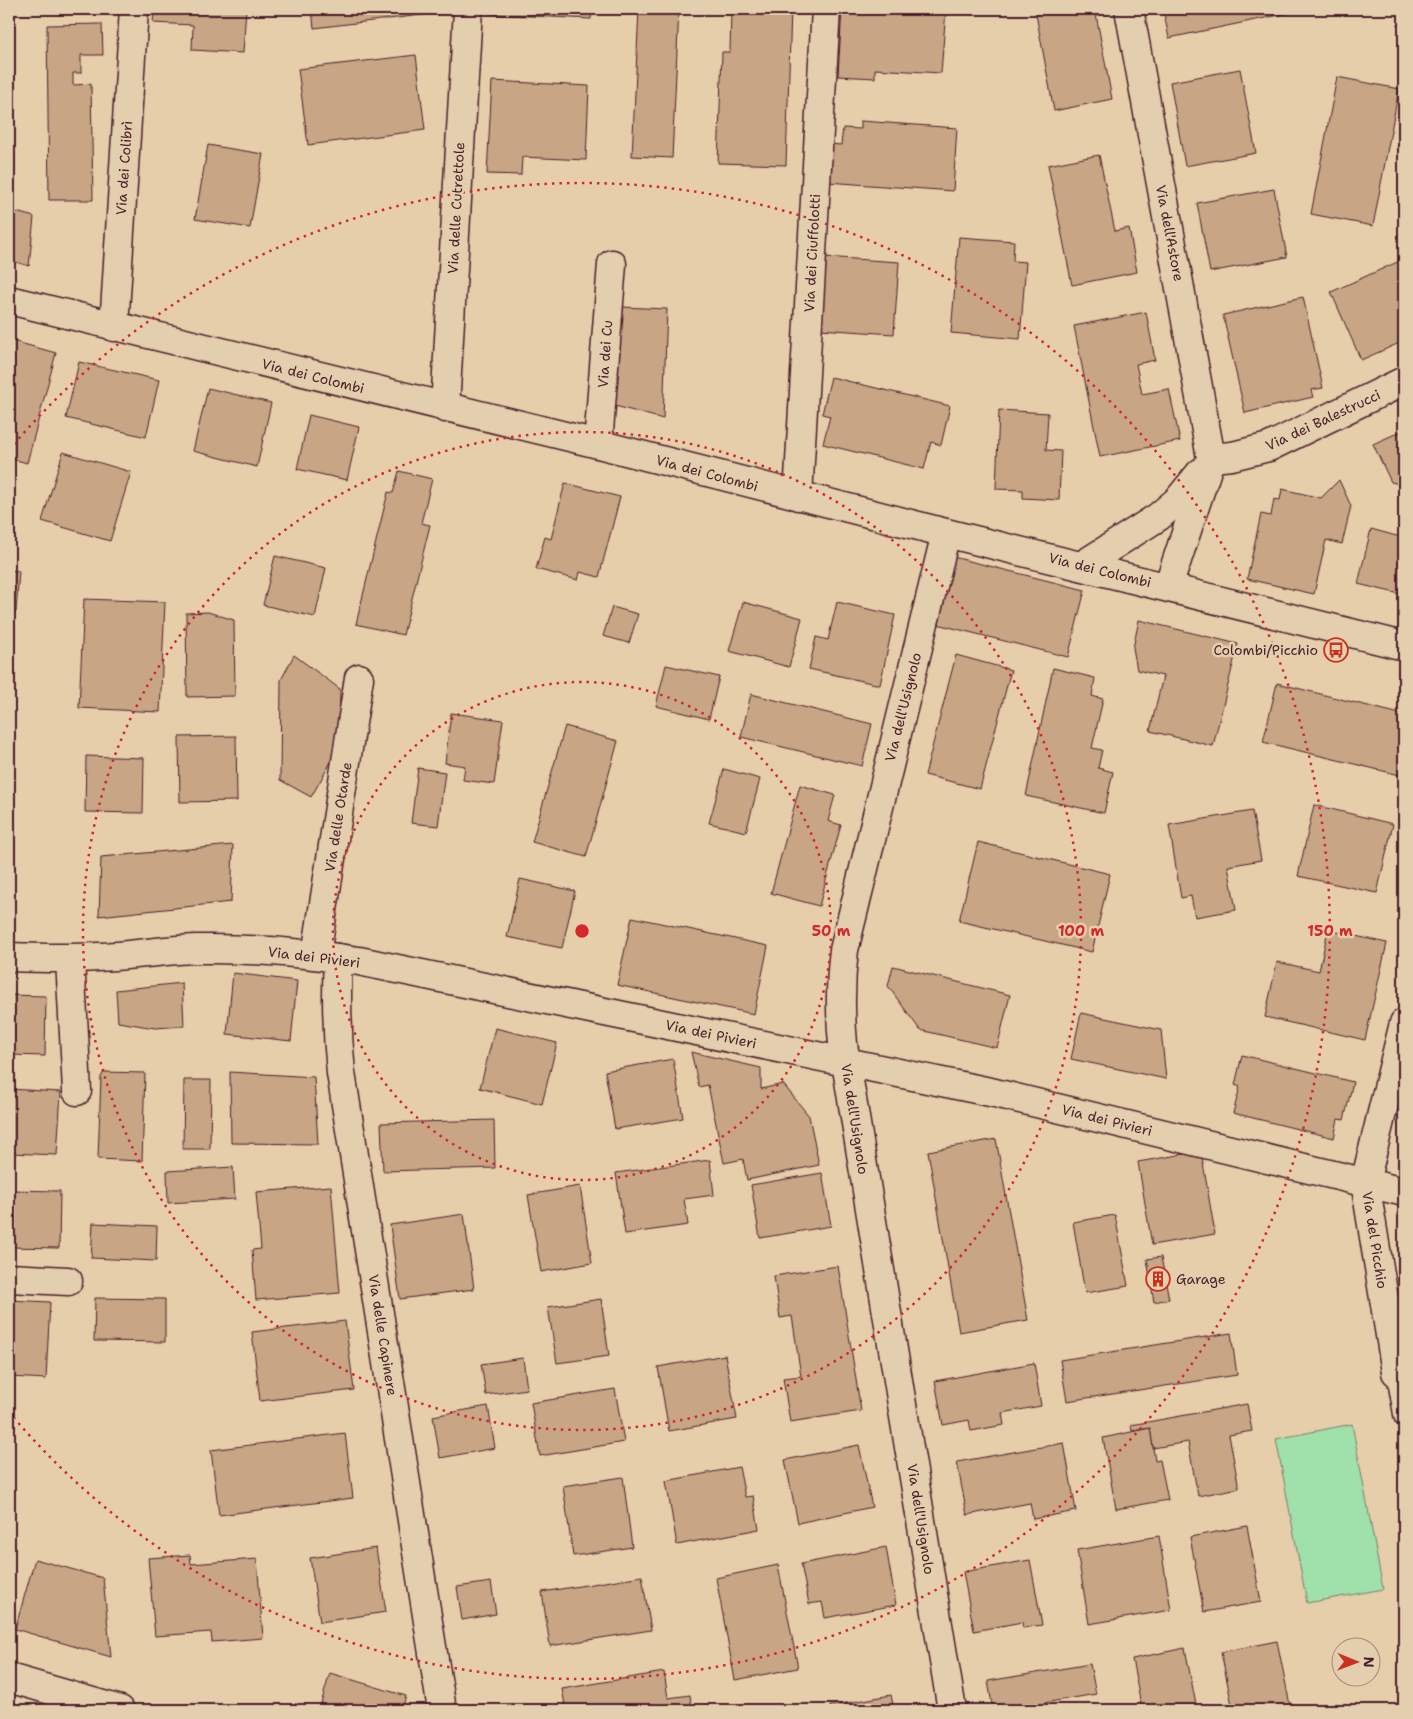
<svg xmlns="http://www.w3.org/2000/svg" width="1413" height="1719" viewBox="0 0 1413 1719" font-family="'Shantell Sans',sans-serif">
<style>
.green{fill:#a0e0aa;stroke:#75806a}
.building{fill:#c8a585;stroke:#4a1f2b}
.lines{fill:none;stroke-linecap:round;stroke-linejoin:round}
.lane-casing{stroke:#4a1f2b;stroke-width:22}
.street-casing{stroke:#4a1f2b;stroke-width:31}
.lane{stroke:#e3cead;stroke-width:19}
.street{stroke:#e3cead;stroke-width:28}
.ring{fill:none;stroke:#d62828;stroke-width:2.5;stroke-dasharray:2.5 5}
.labels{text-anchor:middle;stroke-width:5;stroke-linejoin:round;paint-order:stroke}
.street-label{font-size:14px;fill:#4a1f2b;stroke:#e3cead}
.poi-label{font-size:14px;fill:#4a1f2b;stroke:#e3cead;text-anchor:end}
.centre{fill:#d62828;stroke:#e3cead;stroke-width:2.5}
.ring-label{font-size:15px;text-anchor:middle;font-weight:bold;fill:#d62828;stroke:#e3cead;stroke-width:5;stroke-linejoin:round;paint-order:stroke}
</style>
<rect width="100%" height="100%" fill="#e6ceab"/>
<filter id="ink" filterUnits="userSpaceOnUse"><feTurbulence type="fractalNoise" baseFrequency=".02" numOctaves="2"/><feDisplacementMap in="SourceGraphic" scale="10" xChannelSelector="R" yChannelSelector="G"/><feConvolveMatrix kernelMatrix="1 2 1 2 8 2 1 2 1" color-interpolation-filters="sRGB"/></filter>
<g filter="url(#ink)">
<!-- green -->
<polygon class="green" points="1352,1424 1383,1589 1307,1603 1276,1439"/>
<!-- building -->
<g class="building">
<polygon points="154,9 246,9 243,53 192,50 193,25 153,23"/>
<polygon points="312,9 430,9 430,14 314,28"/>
<polygon points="491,9 592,9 591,19 491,14"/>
<polygon points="639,9 679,9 672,158 632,156"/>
<polygon points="731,9 791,9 786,165 718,163 722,52 730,52"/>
<polygon points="842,9 946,9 941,73 875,69 875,78 838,76"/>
<polygon points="1035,9 1095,9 1112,99 1054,111"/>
<polygon points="1163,9 1294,9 1294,12 1169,38"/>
<polygon points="102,24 103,55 81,55 81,73 73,73 73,85 91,84 93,200 49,200 47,25"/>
<polygon points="416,55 425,130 308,145 298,69"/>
<polygon points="1240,69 1256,153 1185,166 1170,82"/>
<polygon points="1337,77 1399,89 1373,226 1311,214"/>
<polygon points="492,81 589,86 586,160 522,157 521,175 487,174"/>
<polygon points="861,121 957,128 953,191 827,182 830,144 841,145 843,128 861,129"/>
<polygon points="208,145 263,154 250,228 195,219"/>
<polygon points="1099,155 1115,231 1129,228 1137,272 1072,285 1048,165"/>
<polygon points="1274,189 1287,257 1210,272 1197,203"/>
<polygon points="9,210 34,217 29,266 9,260"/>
<polygon points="959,237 1014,241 1013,261 1026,262 1020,339 951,333"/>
<polygon points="824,257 899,262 894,334 819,329"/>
<polygon points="1404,259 1404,341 1361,360 1331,292"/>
<polygon points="1303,297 1323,388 1311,390 1313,397 1245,413 1223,315"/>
<polygon points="622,307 667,309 663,419 615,406"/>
<polygon points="1146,312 1155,360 1136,364 1142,394 1169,389 1180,441 1100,457 1074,326"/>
<polygon points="9,340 56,353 27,463 9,458"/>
<polygon points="79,362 159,380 146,437 66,418"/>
<polygon points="831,377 950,406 941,445 931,442 924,469 823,444 830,416 822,414"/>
<polygon points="208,388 271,403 257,467 193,451"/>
<polygon points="999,410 1048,413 1046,450 1061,451 1059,500 1023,498 1023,490 996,489"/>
<polygon points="309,415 359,427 347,480 297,469"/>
<polygon points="1404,430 1404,485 1391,482 1373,444"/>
<polygon points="63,452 131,472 110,541 42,521"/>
<polygon points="399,471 432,479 421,523 430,525 403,635 356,624 388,492 393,493"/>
<polygon points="1339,480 1351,506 1342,544 1326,540 1314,594 1247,579 1261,514 1271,516 1274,499 1280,500 1282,489 1321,498"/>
<polygon points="565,483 620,497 599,577 580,572 578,580 536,569 545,537 551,539"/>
<polygon points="1371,529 1404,538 1404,595 1358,584"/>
<polygon points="275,556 326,568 315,617 263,605"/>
<polygon points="953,557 1085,590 1068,657 937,624"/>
<polygon points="9,570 19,571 16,612 9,611"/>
<polygon points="84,599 165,602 160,712 79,708"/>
<polygon points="743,602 802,618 789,667 729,651"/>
<polygon points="837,602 895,615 880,685 809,669 816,637 828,640"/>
<polygon points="612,607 638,614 629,643 603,636"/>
<polygon points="208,612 234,620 235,696 187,697 186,613"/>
<polygon points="1139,620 1238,644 1213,746 1150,731 1163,676 1137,670 1133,648"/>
<polygon points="294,655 340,689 339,748 311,797 280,780 281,680"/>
<polygon points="956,655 1011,670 980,789 925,775"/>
<polygon points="666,665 719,677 709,719 656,706"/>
<polygon points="1053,668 1095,678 1092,696 1103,699 1092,748 1102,750 1098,768 1113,772 1104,813 1026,796"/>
<polygon points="1277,683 1404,715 1404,776 1263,742"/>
<polygon points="751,694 872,724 862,766 741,737"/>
<polygon points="451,713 503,720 494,784 463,780 465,766 445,763"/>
<polygon points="565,726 618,741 586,857 532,842"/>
<polygon points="236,736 237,801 180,802 179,737"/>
<polygon points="86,756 144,758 143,813 85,812"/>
<polygon points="418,768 445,772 438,826 411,823"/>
<polygon points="724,769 760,779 746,832 709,823"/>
<polygon points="800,785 835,795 828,821 841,825 819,906 771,893"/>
<polygon points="1314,805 1393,824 1377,893 1298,876"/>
<polygon points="1252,811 1261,860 1228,866 1236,910 1195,917 1191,896 1181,898 1169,825"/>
<polygon points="978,842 1110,874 1092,952 959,921"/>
<polygon points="233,845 231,902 99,916 101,857"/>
<polygon points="520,879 575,891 562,948 507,937"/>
<polygon points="632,917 768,946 754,1014 617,985"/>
<polygon points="1328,930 1387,943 1365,1040 1265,1017 1277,962 1319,971"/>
<polygon points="893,966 1010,995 997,1048 920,1030 888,986"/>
<polygon points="233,973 297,981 291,1041 227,1034"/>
<polygon points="182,983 184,1026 155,1028 118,1022 116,990"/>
<polygon points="9,995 46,996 45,1056 9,1055"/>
<polygon points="1081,1013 1161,1030 1166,1079 1071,1059"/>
<polygon points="495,1028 557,1043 542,1104 480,1088"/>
<polygon points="691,1052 761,1068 761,1089 783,1084 809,1116 819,1165 747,1180 743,1159 724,1163 708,1085 699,1087"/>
<polygon points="1242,1055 1353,1082 1344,1120 1338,1119 1334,1138 1233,1113 1240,1087 1235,1085"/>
<polygon points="673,1059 683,1118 615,1129 605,1071"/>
<polygon points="104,1072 145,1073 142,1161 98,1159 101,1077"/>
<polygon points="230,1072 314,1077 318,1144 231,1143"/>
<polygon points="184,1080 211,1080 210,1149 183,1149"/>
<polygon points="9,1089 61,1092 57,1155 9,1153"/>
<polygon points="494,1120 495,1168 383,1171 381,1123"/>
<polygon points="996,1139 1028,1320 959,1332 928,1151"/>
<polygon points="1201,1151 1215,1234 1152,1245 1138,1162"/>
<polygon points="710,1160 714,1195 684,1199 688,1225 625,1234 616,1173"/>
<polygon points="233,1167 235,1199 168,1203 167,1171"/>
<polygon points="822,1173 831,1226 760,1238 751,1185"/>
<polygon points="331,1186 340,1293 256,1300 252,1250 261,1249 256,1192"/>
<polygon points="580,1186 592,1263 541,1272 528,1195"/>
<polygon points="9,1190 60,1191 59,1248 9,1247"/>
<polygon points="464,1214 474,1289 400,1299 390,1225"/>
<polygon points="1115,1215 1128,1286 1085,1293 1073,1222"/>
<polygon points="93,1223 157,1226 156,1261 91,1258"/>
<polygon points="1161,1257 1169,1299 1154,1302 1147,1259"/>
<polygon points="838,1266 861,1411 790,1422 783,1378 801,1376 792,1316 780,1318 774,1276"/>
<polygon points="95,1298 165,1299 165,1342 94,1341"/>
<polygon points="601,1299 609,1356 557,1363 548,1307"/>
<polygon points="9,1300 50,1302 46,1379 9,1377"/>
<polygon points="345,1321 354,1390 260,1401 252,1332"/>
<polygon points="1231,1333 1237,1375 1067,1401 1060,1360"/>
<polygon points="725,1355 737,1419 669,1431 658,1367"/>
<polygon points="523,1358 527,1389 486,1395 481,1364"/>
<polygon points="1034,1363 1041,1406 1002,1413 1004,1425 971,1431 969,1420 943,1425 935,1381"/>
<polygon points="615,1389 624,1442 540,1456 531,1403"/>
<polygon points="1247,1404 1252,1431 1229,1435 1239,1488 1198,1496 1188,1442 1153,1448 1150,1428 1132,1431 1131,1425"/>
<polygon points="488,1406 495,1448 440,1458 433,1416"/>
<polygon points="1150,1428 1155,1461 1160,1460 1168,1500 1116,1509 1103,1438"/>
<polygon points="345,1433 353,1498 219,1515 211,1450"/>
<polygon points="1064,1443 1076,1511 1033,1519 1030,1503 967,1515 957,1462"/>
<polygon points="859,1445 872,1507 798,1523 785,1460"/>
<polygon points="739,1467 745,1497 753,1496 759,1529 677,1545 666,1481"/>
<polygon points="623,1477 632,1547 573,1556 563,1486"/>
<polygon points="1247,1526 1261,1602 1204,1612 1190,1537"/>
<polygon points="1159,1536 1171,1610 1089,1624 1077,1550"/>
<polygon points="886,1547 896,1605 825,1618 822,1602 809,1604 801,1564"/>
<polygon points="376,1548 386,1612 320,1622 310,1558"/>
<polygon points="190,1555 191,1564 257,1559 263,1638 212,1642 211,1632 155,1636 148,1558"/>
<polygon points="35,1559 103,1578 111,1657 15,1629"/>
<polygon points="1030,1560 1042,1625 1023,1628 1022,1622 974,1631 963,1572"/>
<polygon points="778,1565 798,1668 735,1680 716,1578"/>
<polygon points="642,1576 651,1630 550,1646 542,1592"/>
<polygon points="491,1582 496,1614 462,1620 457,1587"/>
<polygon points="1277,1641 1291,1710 1233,1710 1221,1652"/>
<polygon points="1185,1648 1197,1710 1142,1710 1132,1659"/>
<polygon points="1090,1664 1096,1694 1044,1703 1045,1710 993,1710 988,1681"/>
<polygon points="664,1672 668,1698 690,1695 692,1710 566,1710 562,1689"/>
<polygon points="330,1673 406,1696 402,1710 319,1710"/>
<polygon points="891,1695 894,1710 831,1710 830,1706"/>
</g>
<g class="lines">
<!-- lane casing -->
<g class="lane-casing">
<polyline id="lane" points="1396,1372 1404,1417"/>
</g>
<!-- street casing -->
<g class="street-casing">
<g id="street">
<polyline points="1129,9 1211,458 1168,587"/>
<polyline points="9,300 598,444 946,533 1404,646"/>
<polyline points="114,327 134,9"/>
<polyline points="445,408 468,9"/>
<polyline points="598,444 612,264"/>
<polyline points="1211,458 1232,456 1269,447 1404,381"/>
<polyline points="798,496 826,9"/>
<path d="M 946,533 L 844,950 C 840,982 840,1012 843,1044 L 952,1710"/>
<polyline points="1081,566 1158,517 1178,500 1200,473"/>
<polyline points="316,955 359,678"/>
<path d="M 9,957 C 38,958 67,959 97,957 C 130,956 162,950 196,949 C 251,948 305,953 359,961 L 995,1093 L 1404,1192"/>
<path d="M 338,958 C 336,997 337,1034 341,1073 L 442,1710"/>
<polyline points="70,959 77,1091"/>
<polyline points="9,1278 68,1281"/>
<polyline points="1396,1372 1365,1182 1404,1023"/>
<polyline points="9,1678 120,1710"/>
</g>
</g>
<!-- lane -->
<use href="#lane" class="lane"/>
<!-- street -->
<use href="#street" class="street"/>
</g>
</g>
<!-- distance rings -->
<g class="ring">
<circle cx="582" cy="931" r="249"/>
<circle cx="582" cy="931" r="499"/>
<path d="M9 450A748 748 0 1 1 9 1412"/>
</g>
<!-- icons -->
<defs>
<g id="bus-ring" transform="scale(1.25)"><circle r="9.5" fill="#e3cead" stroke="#c8321e" stroke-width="1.5"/><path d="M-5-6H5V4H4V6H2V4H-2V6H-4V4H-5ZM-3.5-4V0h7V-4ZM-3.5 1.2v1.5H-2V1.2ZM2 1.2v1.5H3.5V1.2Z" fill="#c8321e"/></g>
<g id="building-ring" transform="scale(1.25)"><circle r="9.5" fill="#e3cead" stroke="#c8321e" stroke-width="1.5"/><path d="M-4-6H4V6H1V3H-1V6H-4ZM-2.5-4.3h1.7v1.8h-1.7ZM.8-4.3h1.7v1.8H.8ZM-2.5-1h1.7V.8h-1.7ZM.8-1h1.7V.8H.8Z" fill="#c8321e"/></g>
</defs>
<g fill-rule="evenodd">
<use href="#bus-ring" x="1336" y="650"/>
<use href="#building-ring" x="1158" y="1279"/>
</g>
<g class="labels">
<!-- street labels -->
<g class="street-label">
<text transform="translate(124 168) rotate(-86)" y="5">Via dei Colibrì</text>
<text transform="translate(456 208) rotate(-87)" y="5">Via delle Cutrettole</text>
<text transform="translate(1170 233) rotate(79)" y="5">Via dell'Astore</text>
<text transform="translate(812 253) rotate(-87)" y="5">Via dei Ciuffolotti</text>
<text transform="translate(605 354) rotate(-86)" y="5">Via dei Cu</text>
<text transform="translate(313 376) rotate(14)" y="5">Via dei Colombi</text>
<text transform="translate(1323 420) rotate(-25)" y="5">Via dei Balestrucci</text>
<text transform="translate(707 473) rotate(15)" y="5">Via dei Colombi</text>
<text transform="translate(1100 570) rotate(14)" y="5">Via dei Colombi</text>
<text transform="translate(903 707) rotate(-76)" y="5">Via dell'Usignolo</text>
<text transform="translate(338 817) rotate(-81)" y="5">Via delle Otarde</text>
<text transform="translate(314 957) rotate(7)" y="5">Via dei Pivieri</text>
<text transform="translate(711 1034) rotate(12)" y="5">Via dei Pivieri</text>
<text transform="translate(855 1119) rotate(81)" y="5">Via dell'Usignolo</text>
<text transform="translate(1107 1120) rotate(14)" y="5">Via dei Pivieri</text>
<text transform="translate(1375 1240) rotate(81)" y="5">Via del Picchio</text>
<text transform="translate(383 1335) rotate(81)" y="5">Via delle Capinere</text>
<text transform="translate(921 1519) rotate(81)" y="5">Via dell'Usignolo</text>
</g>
<!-- poi labels -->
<g class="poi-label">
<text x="1318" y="655">Colombi/Picchio</text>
<text x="1176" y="1284" text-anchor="start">Garage</text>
</g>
</g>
<circle cx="582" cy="931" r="8" class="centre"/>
<g class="ring-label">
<text x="831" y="936">50 m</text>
<text x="1081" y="936">100 m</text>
<text x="1330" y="936">150 m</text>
</g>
<!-- margin -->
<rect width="1413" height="1719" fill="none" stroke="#e3cead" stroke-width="30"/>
<rect x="15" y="15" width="1383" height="1689" fill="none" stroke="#4a1f2b" stroke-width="2" filter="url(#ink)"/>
<!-- north arrow -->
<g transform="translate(1356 1662) rotate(91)"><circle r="24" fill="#e3cead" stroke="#a68879"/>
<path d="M0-4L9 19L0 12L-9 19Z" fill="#c8321e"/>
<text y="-8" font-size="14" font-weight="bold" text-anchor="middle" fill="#4a1f2b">N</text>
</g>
</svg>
